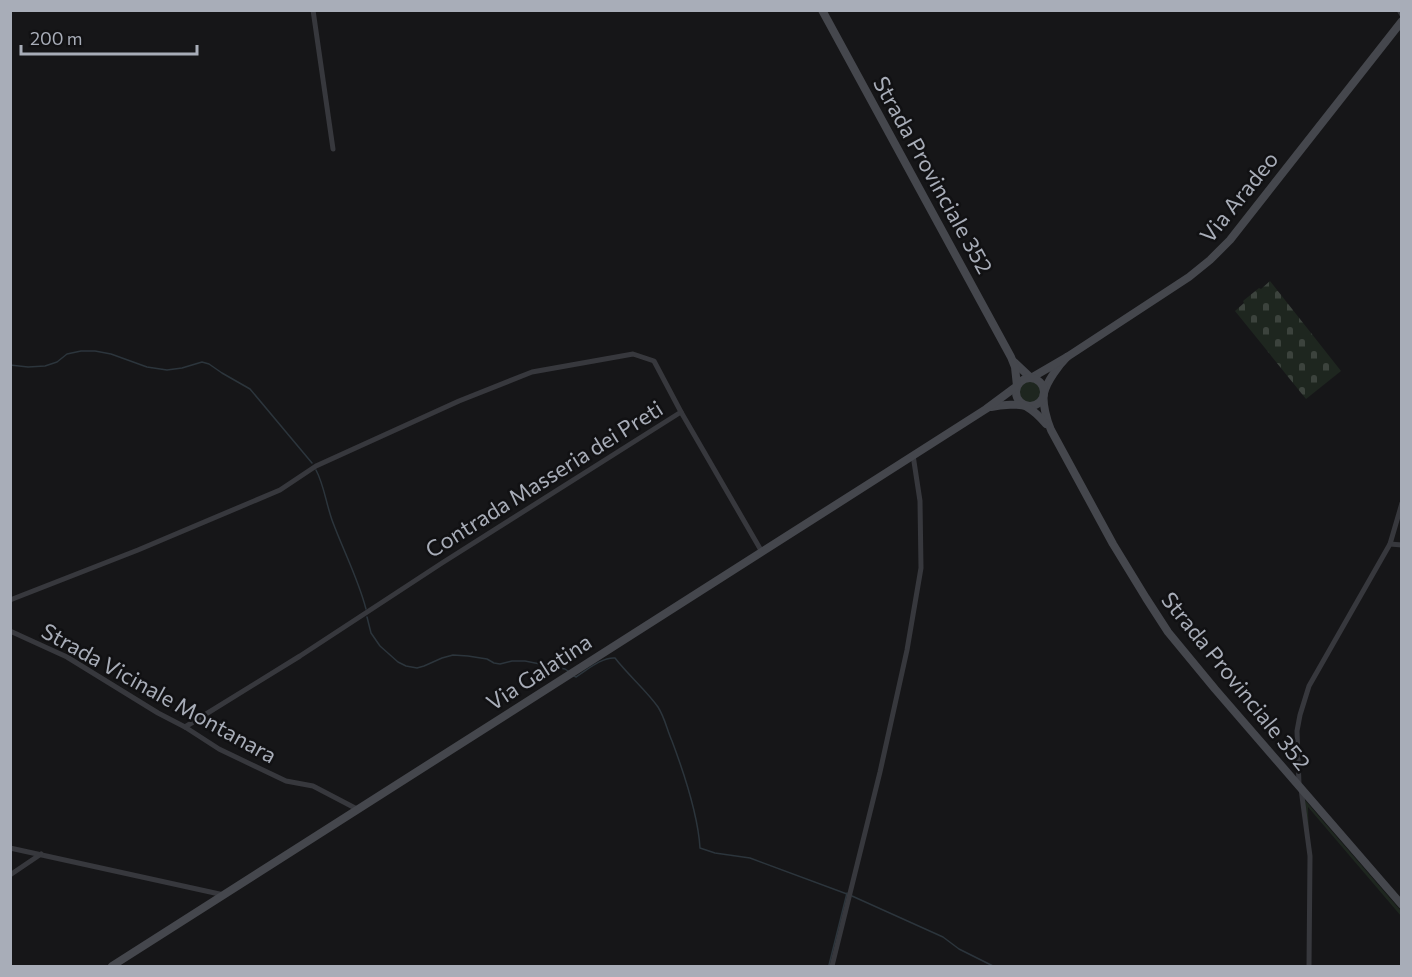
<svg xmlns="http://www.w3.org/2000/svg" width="1412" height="977" viewBox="0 0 1412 977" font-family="Commissioner,sans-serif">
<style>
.green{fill:#1e261f}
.cemetery{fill:url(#cemetery-stones)}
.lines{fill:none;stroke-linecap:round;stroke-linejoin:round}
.stream{stroke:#2c353c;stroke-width:1.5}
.street{stroke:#37383d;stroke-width:5}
.secondary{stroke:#45474d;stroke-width:8}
.labels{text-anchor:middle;stroke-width:5;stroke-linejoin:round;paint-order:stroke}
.street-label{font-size:22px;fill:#a8adb8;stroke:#111113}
</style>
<defs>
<pattern id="cemetery-stones" width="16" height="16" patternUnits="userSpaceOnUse" patternTransform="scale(1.5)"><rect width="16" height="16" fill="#1e261f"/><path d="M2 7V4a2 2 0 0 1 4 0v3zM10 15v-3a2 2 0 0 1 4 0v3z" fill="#3c433d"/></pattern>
</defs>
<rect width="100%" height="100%" fill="#161618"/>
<!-- green -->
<g class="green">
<circle cx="1030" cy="392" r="11"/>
<polygon points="1304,799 1401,911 1401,916 1308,807 1309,841"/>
</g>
<!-- cemetery -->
<polygon class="cemetery" points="1270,281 1341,371 1306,399 1235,311 1244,303 1243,301 1259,288 1261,289"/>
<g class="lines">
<!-- stream -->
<g class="stream">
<polyline points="10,365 28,367 45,366 57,362 67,354 81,351 95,351 111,354 147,367 167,370 182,368 202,362 209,364 222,373 250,389 312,463"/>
<path d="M 316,470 C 324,485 326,503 332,520 C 343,550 358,578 366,609"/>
<polyline points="367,617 371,633 380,646 398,662 406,666 417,668 424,666 442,658 453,655 468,656 487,659 494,663 500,664 512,661 525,661 565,669 568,671"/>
<path d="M 574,676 L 576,677 C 587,670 602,657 615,658 C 628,675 647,691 658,707 C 665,718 667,730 672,741 C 684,773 698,814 700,848 L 715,853 L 750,858 L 847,894"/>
<polyline points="852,896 943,937 959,949 993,966"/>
<polyline points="829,965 847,893"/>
</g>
<!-- street -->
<g class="street">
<polyline points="313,10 333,149"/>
<polyline points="1399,10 1402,15"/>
<polyline points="681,412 762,552"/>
<polyline points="1390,544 1402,545"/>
<polyline points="10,600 138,550 280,490 316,466 459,401 532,372 633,354 654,361 681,412 442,563 300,656 185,727"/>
<polyline points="10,631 67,657 158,713 185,727 219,749 286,781 313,786 357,809"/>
<polyline points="1299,784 1297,731 1300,715 1309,686 1390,544 1402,503"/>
<polyline points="1301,789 1310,856 1309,966"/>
<polyline points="10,848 224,895"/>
<polyline points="10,875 41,854"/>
<polyline points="832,966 880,772 907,650 921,568 920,501 913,455"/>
</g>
<!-- secondary -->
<g class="secondary">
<path d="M 1067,357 C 1059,365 1047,381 1044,393 C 1042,403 1047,421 1051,430 L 1113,544 L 1146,598 L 1168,632 L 1215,689 L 1402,905"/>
<polyline points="1014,362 1031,378 1067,357 1189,277 1210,260 1230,240 1402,21"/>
<circle cx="1030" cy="392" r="14"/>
<path d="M 991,407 C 1000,405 1021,403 1027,407 C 1034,411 1041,418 1046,424"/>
<polyline points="112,966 881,476 986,409 1017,386 1015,367 1011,357 822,10"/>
</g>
</g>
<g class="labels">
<!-- street labels -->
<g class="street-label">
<text transform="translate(933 175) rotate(61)" y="8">Strada Provinciale 352</text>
<text transform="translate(1239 197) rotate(-51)" y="8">Via Aradeo</text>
<text transform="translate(544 479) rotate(-32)" y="8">Contrada Masseria dei Preti</text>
<text transform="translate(539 672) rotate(-33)" y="8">Via Galatina</text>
<text transform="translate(1236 681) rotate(51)" y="8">Strada Provinciale 352</text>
<text transform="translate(159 693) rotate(29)" y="8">Strada Vicinale Montanara</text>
</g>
</g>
<!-- border -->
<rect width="1412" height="977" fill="none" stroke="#a8adb8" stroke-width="24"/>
<!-- scale -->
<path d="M21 45v9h176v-9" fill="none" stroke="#a8adb8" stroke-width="3"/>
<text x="30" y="45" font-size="18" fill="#a8adb8" stroke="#111113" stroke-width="4.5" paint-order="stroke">200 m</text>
</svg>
